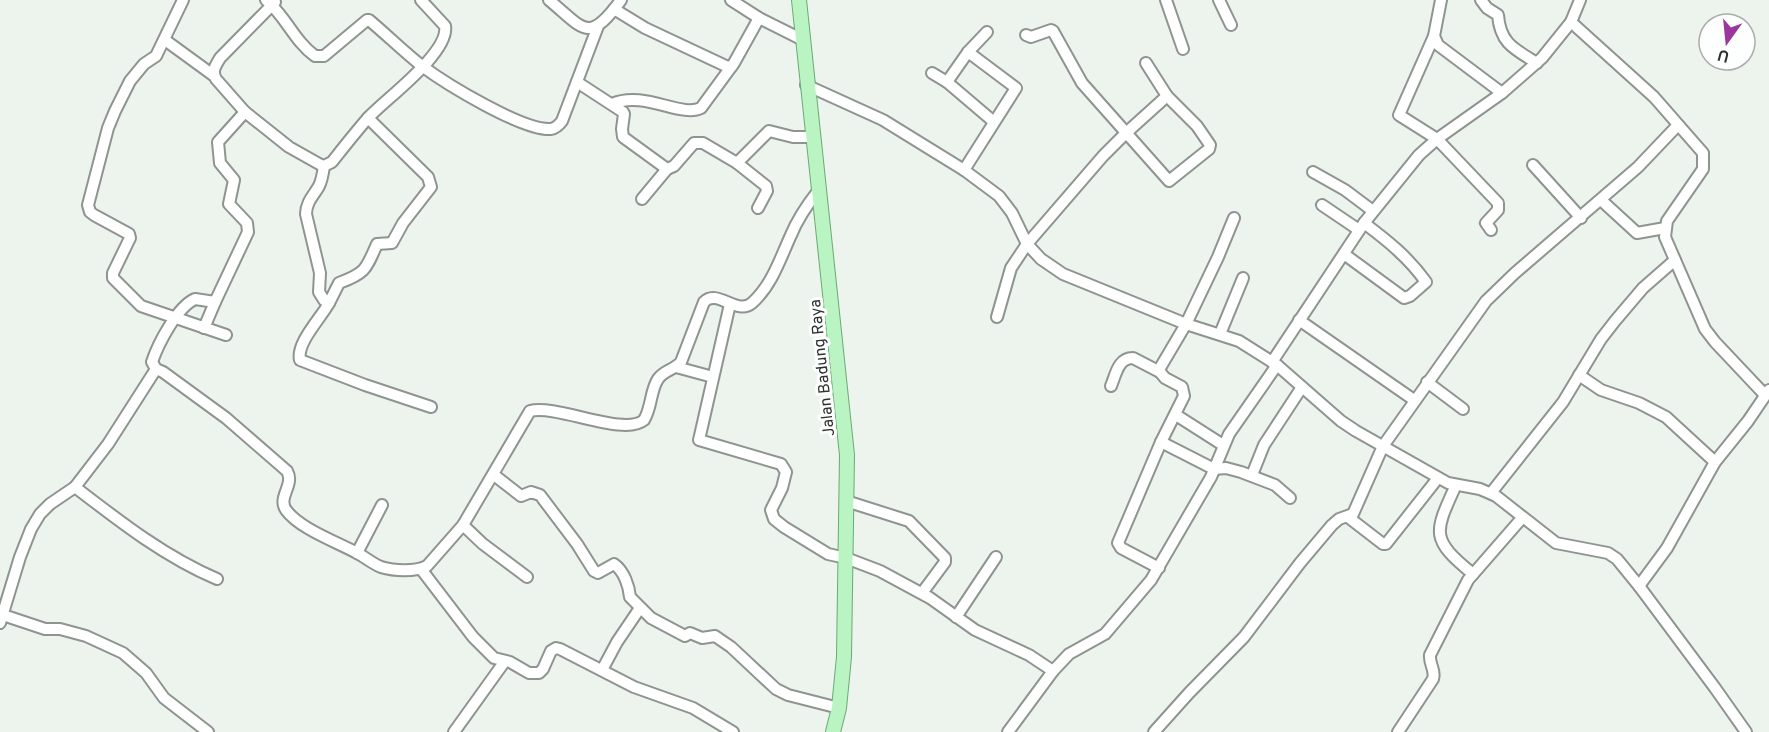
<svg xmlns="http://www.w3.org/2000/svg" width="1769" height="732" viewBox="0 0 1769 732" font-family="Overpass,sans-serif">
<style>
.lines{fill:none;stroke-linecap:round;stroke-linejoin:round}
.minor-casing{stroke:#8e948f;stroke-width:14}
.major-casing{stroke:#6aab74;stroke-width:16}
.minor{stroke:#fff;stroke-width:10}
.major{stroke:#b9f4c2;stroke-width:14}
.labels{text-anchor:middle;stroke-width:6;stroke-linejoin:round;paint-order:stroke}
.street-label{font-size:16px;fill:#2e312e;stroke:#fcfffd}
</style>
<rect width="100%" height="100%" fill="#edf3ed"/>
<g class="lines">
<!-- minor casing -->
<g class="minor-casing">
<g id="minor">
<polyline points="183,0 156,56 144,64 130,81 115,111 108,128 88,205 90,212 94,215 129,234 130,238 113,273 113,278 141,306 226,335"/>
<path d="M 266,0 C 285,15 294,41 315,56 L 324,56 L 367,20 L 369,20 C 387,35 404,52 422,66 C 446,84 523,131 551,129 C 556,128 559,125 562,121 L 598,26"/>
<path d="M 421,0 L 445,26 C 450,53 384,100 367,119 C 355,133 343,148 332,162 L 324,166 L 321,165 L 289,147 L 245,112 L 218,142 L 220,163 L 234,180 L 229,204 L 247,223 L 248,232 L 215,302 L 195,299 C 177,307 158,344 152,362 L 156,369 L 163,372 L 226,418 L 287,471 C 295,485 277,497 286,510 C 300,529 337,542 357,553 C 365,557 373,564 381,567 C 394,571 415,572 427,566 L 463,525 L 530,411 C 557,404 624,437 644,420 C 652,407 650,391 658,379 C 664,370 674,370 681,362 L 704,302 C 717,288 737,316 752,303 C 772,285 780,259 791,235 C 798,218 807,205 818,191"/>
<path d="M 549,0 C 584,29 588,45 621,0"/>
<polyline points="731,0 759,18 803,40"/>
<polyline points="1166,0 1183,49"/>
<polyline points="1219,0 1231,25"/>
<polyline points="1441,0 1434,36 1438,45 1502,93"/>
<path d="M 1481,0 L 1487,8 L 1498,15 C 1500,43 1514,49 1537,63"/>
<polyline points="614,9 645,28 728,67 732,66"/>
<polyline points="1571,22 1654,97 1703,153 1703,169 1667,221 1665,237 1705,329 1715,342 1765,395"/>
<polyline points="1026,35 1031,37 1051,30 1053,31 1082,83 1169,181 1209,149 1210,145 1197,126 1167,96 1146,63"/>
<polyline points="1434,36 1399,115 1437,139 1498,203 1498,210 1486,223 1491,230"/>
<polyline points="165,40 213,75"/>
<polyline points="932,73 947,82 994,122"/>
<polyline points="577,82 623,112 624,114 622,129 623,137 667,169 674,166 694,143 703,143 737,163 769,131 793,137 812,137"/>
<polyline points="947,82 968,52 987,32"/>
<polyline points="806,85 883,120 964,170 999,196 1012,213 1027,244 1041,259 1063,274 1186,324 1239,341 1277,365 1341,421 1356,431 1448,483 1480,489 1496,496 1556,543 1608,553 1617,559 1639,586 1715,688 1746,732"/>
<path d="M 612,104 C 644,90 681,118 701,108 L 734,63 L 759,18"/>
<path d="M 245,112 L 216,79 C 211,71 216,65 220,58 L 275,2"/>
<polyline points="737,163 766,186 767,191 758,208"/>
<polyline points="1533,165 1581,218"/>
<path d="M 324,166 C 323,173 322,180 319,186 C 314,195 306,202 306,214 L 320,273 L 319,292 L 324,300 L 329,303 C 321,318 296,343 300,360 L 365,385 L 431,407"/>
<polyline points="964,170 1016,88 968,52"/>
<polyline points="1313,172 1345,190 1373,211"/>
<polyline points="642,199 667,169"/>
<polyline points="1601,200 1637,233 1665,228"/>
<polyline points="1322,205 1359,230"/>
<path d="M 1344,254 L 1404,298 L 1410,296 L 1426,282 C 1409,258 1388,241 1364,223"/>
<path d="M 329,303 L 339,283 C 366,273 366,269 377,244 L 392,243 L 403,223 L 431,187 L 428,177 L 368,118"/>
<polyline points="730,304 699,440 781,464 786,472 782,488 771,510 774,519 784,527 828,554 846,558 880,571 930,598 975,630 1029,655 1053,671"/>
<polyline points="997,317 1011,268 1027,244 1103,156 1126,133 1167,96"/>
<polyline points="1299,320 1414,400"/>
<polyline points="204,328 215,302"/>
<polyline points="1220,334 1243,278"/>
<polyline points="1272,362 1364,223 1419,155 1437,139 1502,93 1542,58 1571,22 1580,0"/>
<polyline points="676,367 713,377"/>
<polyline points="1579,375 1601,390 1639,403 1666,417 1715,462"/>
<polyline points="1427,382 1463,409"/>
<path d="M 1111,386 C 1116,374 1118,358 1133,358 L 1160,372"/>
<polyline points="1176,415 1223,445"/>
<polyline points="1161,442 1214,469 1226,468 1241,472 1275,485 1290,498"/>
<path d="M 494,475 L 521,496 L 531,492 L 540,495 L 577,544 L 594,571 L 598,573 L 614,564 C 624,571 629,586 630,597 L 651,618 L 685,636 L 690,633 L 702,638 L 715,636 L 731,647 L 776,689 L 788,695 L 839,708"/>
<polyline points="1252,475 1264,445 1302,387"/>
<path d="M 1456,485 C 1434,533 1430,539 1473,574"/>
<path d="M 75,487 C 119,521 165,557 217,579"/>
<polyline points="1491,493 1563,402 1601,339 1615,321 1643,288 1675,260"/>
<polyline points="846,501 909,521 945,558 945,562 922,593"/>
<polyline points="1348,517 1383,544 1386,544 1438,478"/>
<polyline points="463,525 483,544 527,577"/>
<polyline points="357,553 382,505"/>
<polyline points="1159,568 1121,548 1118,543 1161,442 1184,396 1182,387 1165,378 1160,372 1160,368 1186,324 1218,257 1234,218"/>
<polyline points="421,569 473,637 494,658 510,662 529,673 539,673 543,669 551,651 556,648 560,649 634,687 693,708 733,732"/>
<polyline points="1639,586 1667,548 1715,462 1748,421 1769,390"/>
<polyline points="3,615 45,629 60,629 86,636 123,653 146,673 164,698 208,732"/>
<polyline points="956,617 996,557"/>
<polyline points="0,623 20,557 31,529 40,514 50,504 75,487 108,444 156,369"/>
<polyline points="602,670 617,642 640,608"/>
<polyline points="454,732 505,661"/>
<polyline points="1008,732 1053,671 1069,654 1105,634 1151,580 1211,477 1229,434 1277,365"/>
<polyline points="1154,732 1189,693 1244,637 1300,563 1332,525 1339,519 1353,514 1383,446 1486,301 1515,273 1638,167 1678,125"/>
<path d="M 1398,732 L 1433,679 C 1436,670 1429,665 1430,655 L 1468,580 L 1522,518"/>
</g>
</g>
<!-- major casing -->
<g class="major-casing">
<polyline id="major" points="799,0 847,455 844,657 839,708 833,732"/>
</g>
<!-- minor -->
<use href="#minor" class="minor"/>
<!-- major -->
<use href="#major" class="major"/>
</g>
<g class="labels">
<!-- street labels -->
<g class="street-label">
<text transform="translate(821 368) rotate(-96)" y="6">Jalan Badung Raya</text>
</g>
</g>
<!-- north arrow -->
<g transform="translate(1727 42) rotate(195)"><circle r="28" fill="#fcfffd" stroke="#aaadaa" stroke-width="1.5"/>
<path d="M0-4.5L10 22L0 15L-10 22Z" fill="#9b379c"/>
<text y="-9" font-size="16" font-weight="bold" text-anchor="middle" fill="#2e312e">U</text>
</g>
</svg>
